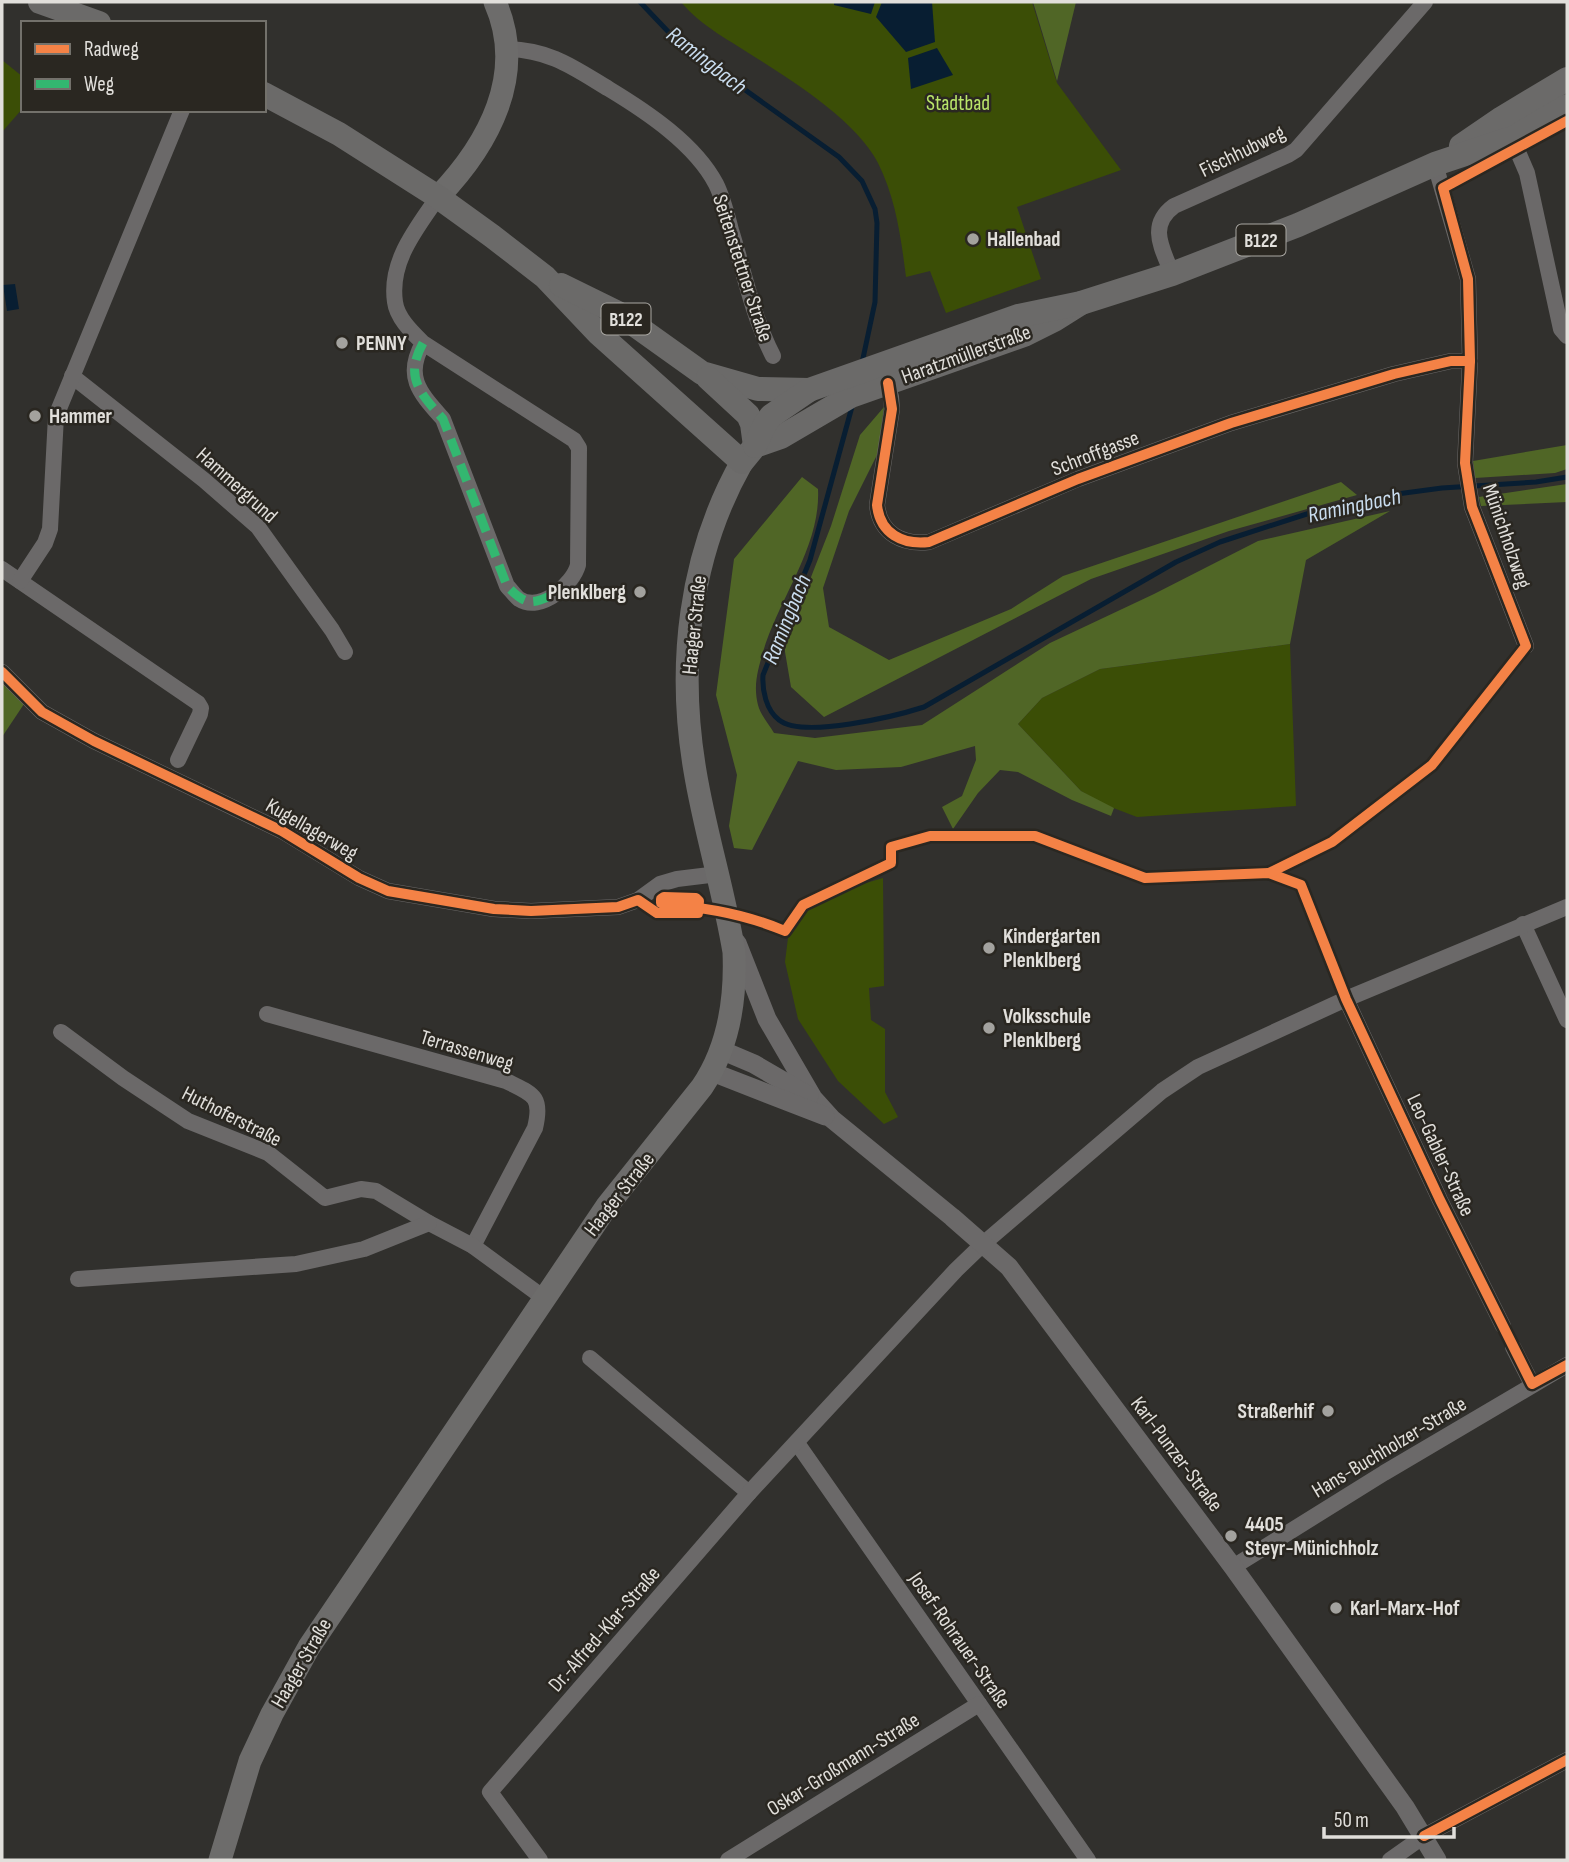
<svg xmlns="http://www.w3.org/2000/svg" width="1569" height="1862" viewBox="0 0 1569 1862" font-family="'Sofia Sans Condensed',sans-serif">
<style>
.green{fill:#3b4e06}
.forest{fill:#506626}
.water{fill:#081e32}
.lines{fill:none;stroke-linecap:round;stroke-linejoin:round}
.stream{stroke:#081e32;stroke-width:5}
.minor{stroke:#6b6969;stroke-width:16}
.tertiary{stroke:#6b6969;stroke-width:19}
.secondary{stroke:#6d6c6b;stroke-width:23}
.primary{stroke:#6b6a69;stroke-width:24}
.quiet{stroke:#33b770;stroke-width:9;stroke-dasharray:18 9;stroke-linecap:butt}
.cycleway-casing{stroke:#2a2721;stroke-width:15}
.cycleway{stroke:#f48246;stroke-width:10}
.poi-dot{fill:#a3a29e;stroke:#2a2721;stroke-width:2.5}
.labels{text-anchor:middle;stroke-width:5;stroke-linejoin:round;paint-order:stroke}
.shield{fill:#2a2721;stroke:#aaa8a3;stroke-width:2}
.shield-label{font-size:19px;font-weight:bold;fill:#e1dfdb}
.park-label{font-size:21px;fill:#b9e56a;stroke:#2a2721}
.street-label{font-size:21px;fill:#e1dfdb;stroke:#2a2721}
.poi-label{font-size:21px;font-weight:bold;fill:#e1dfdb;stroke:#2a2721;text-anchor:start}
.water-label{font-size:23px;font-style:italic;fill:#c9dcee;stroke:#2a2721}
</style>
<rect width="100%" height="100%" fill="#31302d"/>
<!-- green -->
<g class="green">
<path d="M 681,2 L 1032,2 L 1057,83 L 1121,170 L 1017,207 L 1041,279 L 946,313 L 930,271 L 906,277 C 901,238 896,199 878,163 C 857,122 796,83 758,59 C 731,41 702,27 681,2 Z"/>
<polygon points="2,60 23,77 23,108 2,132"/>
<polygon points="1290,644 1296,806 1137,817 1103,804 1081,791 1018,724 1042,698 1100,669"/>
<polygon points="883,878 884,986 869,988 871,1020 885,1029 885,1092 898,1117 884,1124 838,1081 798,1019 785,962 789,930 807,909 849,888"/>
</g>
<!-- forest -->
<g class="forest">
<polygon points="1033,2 1076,2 1057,81"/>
<polygon points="884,407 878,453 849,511 823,588 829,627 889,660 1011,609 1063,576 1341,482 1357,495 1229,531 1091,579 824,717 791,687 784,646 831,526 860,435"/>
<polygon points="1567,445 1567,469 1555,473 1475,478 1473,461"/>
<path d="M 802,477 L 818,489 C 821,546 779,598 763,652 C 758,670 753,685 758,705 C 760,714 769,724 774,733 L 815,738 L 922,725 L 1050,643 L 1154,594 L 1258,541 L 1390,511 L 1306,560 L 1290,644 L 1100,669 L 1042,698 L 1018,724 L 1081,791 L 1114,808 L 1111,816 L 1072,800 L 1018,772 L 1000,770 L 978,793 L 953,829 L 942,807 L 962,796 L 976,760 L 975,746 L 901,767 L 836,770 L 798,761 L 752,850 L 734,848 L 729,826 L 737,775 L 716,695 L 734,559 Z"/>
<polygon points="1567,484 1567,502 1481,506 1479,497"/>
<polygon points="2,680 24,704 2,737"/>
</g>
<!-- water -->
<g class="water">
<polygon points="834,2 875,2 871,14 834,5"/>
<polygon points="882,2 932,2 935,42 906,52 876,17"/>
<polygon points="937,48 953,75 911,89 908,58"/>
<polygon points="15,284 19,309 7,311 3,285"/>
</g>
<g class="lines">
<!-- stream -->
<g class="stream">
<polyline points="640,2 678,42 839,157 862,181 875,209 877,223 875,302 862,363"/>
<path d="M 853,403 L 810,560 L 763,675 C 762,690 766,710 779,720 C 803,739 896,716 924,707 L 1176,562 L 1220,542 L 1313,512 L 1397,494 L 1442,488 L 1536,482 L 1567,477"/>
</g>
<!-- minor -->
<g class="minor">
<path d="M 507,49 C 551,50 574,68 609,89 C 647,112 695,144 716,184 C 723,198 727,215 731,230 C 744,272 753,317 773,356"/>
<polyline points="1509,131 1527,173 1561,329 1567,336"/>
<polyline points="1435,164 1468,279 1470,361 1465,463 1472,507 1526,646"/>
<path d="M 1172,274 C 1163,249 1147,226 1174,206 L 1288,155 L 1296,150 L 1425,2"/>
<path d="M 423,343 C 404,377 420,393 443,419 L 507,586 C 511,590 515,596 519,599 C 541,613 573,584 578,565 L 579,448 L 574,440 L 423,343 C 412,332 397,318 395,302 C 389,261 417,228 438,197"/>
<path d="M 884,375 L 891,397 L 892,409 L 877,505 C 880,534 903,545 929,542 L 1078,479 L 1231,423 L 1394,374 L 1451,361 L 1470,361"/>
<polyline points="72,376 204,480 258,527 332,630 345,652"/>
<polyline points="2,569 198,703 201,708 200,714 178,760"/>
<polyline points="20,581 45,543 50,529 56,416 182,110"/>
<polyline points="2,672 42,712 94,741 282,831 359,878 388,891 494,909 531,911 618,907 638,900 660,884 677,879 718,874"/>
<polyline points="1523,924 1567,1020"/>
<polyline points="1346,999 1440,1200 1503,1326"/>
<path d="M 267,1014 L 506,1081 C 532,1094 543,1095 535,1128 L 473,1246"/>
<polyline points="61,1032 123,1078 188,1121 268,1153 325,1198 361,1189 376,1191 429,1223 473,1246 544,1298"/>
<polyline points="78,1279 296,1264 364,1249 429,1223"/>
<polyline points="1513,1347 1532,1384"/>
<polyline points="590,1358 749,1493"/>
<polyline points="797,1443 1088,1860"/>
<polyline points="1233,1567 1384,1473 1567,1365"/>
<polyline points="540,1860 490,1792 749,1493 956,1270 983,1244 1162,1091 1198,1067 1346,999 1567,907"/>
<polyline points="728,1860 979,1704"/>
<polyline points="1390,1860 1424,1836 1567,1760"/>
</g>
<!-- tertiary -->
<g class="tertiary">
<polyline points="737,943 767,1019 813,1098 832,1119 952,1217 1009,1267 1233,1567 1405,1807 1437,1860"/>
<polyline points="721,1050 754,1064 809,1096"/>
<polyline points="712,1072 825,1116"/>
</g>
<!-- secondary -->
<g class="secondary">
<path d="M 438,197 C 489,144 527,74 495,2"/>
<path d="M 220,1860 L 250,1761 L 272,1714 L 309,1647 L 607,1206 L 702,1087 C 729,1047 736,1000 734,952 C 724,891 705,832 695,771 C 677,665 689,556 742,462"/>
</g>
<!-- primary -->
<g class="primary">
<polyline points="40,2 99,23"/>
<polyline points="264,94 339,134 438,197 492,236 545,277 598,333 742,462 755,446 781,437 851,396 1024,335 1054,320 1081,303"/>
<polyline points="1461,146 1502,118 1567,79"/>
<polyline points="561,285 618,313 702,373 758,389 809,390"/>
<polyline points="708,378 748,415 752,424 755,446"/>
<polyline points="755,446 765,424 771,416 809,390 1018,316 1081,303 1172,274 1298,225 1435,164 1513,138 1567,106"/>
</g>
<!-- quiet -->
<path class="quiet" d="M 423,343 C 404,377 420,393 443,419 L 507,586 C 526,606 532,605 556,593"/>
<!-- cycleway casing -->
<g class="cycleway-casing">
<g id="cycleway">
<path d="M 888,383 L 892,409 L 877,505 C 880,534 903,545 929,542 L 1078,479 L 1231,423 L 1394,374 L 1451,361 L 1470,361"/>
<path d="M 2,672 L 42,712 L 94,741 L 282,831 L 359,878 L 388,891 L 494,909 L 531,911 L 618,907 L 638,900 L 657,913 L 698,913 L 699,901 L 696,898 L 664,897 L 661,899 L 661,903 L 665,905 C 706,907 747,915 785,931 L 803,905 L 891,863 L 891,847 L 930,836 L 1035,836 L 1145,878 L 1269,873 L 1301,885 L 1346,999 L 1440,1200 L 1532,1384 L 1567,1365"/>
<polyline points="1269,873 1332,842 1432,765 1526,646 1472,507 1465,463 1470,361 1468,279 1443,188 1567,121"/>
<polyline points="1424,1836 1567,1760"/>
</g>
</g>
<!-- cycleway -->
<use href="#cycleway" class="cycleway"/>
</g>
<!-- markers -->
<g class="poi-dot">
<circle cx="973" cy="239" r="7"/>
<circle cx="342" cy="343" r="7"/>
<circle cx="35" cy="416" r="7"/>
<circle cx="640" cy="592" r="7"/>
<circle cx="989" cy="948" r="7"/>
<circle cx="989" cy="1028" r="7"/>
<circle cx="1328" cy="1411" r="7"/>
<circle cx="1231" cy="1536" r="7"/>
<circle cx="1336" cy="1608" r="7"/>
</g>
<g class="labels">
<!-- shield labels -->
<g class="shield">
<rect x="1236.5" y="224.5" width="49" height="31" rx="5"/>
<rect x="601.5" y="303.5" width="49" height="31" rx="5"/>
</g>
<g class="shield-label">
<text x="1261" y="247">B122</text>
<text x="626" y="326">B122</text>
</g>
<!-- park labels -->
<g class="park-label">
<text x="958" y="110">Stadtbad</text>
</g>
<!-- street labels -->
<g class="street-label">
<text transform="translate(1242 151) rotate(-26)" y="7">Fischhubweg</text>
<text transform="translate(743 268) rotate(72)" y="7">Seitenstettner Straße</text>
<text transform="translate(966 354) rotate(-20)" y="7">Haratzmüllerstraße</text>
<text transform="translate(1095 453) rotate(-21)" y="7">Schroffgasse</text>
<text transform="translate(237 485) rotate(42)" y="7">Hammergrund</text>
<text transform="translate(1507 536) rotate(71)" y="7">Münichholzweg</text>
<text transform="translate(694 625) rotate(-84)" y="7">Haager Straße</text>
<text transform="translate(312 829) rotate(30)" y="7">Kugellagerweg</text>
<text transform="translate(467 1050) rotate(17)" y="7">Terrassenweg</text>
<text transform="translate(232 1116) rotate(27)" y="7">Huthoferstraße</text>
<text transform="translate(1441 1155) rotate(65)" y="7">Leo-Gabler-Straße</text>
<text transform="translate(619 1194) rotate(-52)" y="7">Haager Straße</text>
<text transform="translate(1389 1447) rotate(-31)" y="7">Hans-Buchholzer-Straße</text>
<text transform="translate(1177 1454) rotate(53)" y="7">Karl-Punzer-Straße</text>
<text transform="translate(604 1629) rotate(-49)" y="7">Dr.-Alfred-Klar-Straße</text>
<text transform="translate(960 1640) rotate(55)" y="7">Josef-Rohrauer-Straße</text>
<text transform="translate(301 1663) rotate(-60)" y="7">Haager Straße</text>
<text transform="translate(843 1764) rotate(-32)" y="7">Oskar-Großmann-Straße</text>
</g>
<!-- poi labels -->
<g class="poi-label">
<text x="987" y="246">Hallenbad</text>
<text x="356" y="350">PENNY</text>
<text x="49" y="423">Hammer</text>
<text x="626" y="599" text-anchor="end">Plenklberg</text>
<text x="1003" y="943">Kindergarten<tspan x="1003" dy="24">Plenklberg</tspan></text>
<text x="1003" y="1023">Volksschule<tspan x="1003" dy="24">Plenklberg</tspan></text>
<text x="1314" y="1418" text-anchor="end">Straßerhif</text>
<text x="1245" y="1531">4405<tspan x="1245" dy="24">Steyr-Münichholz</tspan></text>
<text x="1350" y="1615">Karl-Marx-Hof</text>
</g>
<!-- water labels -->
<g class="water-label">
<text transform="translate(707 60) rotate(38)" y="8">Ramingbach</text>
<text transform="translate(1354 505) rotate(-12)" y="8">Ramingbach</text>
<text transform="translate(786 619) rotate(-68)" y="8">Ramingbach</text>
</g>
</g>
<!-- border -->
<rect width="1569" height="1862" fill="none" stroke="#e1dfdb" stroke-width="7"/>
<!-- legend -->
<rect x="21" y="21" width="245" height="91" fill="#2a2721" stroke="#73716b" stroke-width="2"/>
<rect x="35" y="44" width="35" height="10" fill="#f48246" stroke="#73716b" stroke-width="2"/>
<text x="84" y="56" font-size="21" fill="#e1dfdb">Radweg</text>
<rect x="35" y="79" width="35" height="10" fill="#33b770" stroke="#73716b" stroke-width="2"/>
<text x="84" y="91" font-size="21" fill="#e1dfdb">Weg</text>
<!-- scale -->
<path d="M1324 1827v10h130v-10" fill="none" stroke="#e1dfdb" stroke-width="3.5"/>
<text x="1334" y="1827" font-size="21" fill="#e1dfdb" stroke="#2a2721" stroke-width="5" paint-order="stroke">50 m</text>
</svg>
